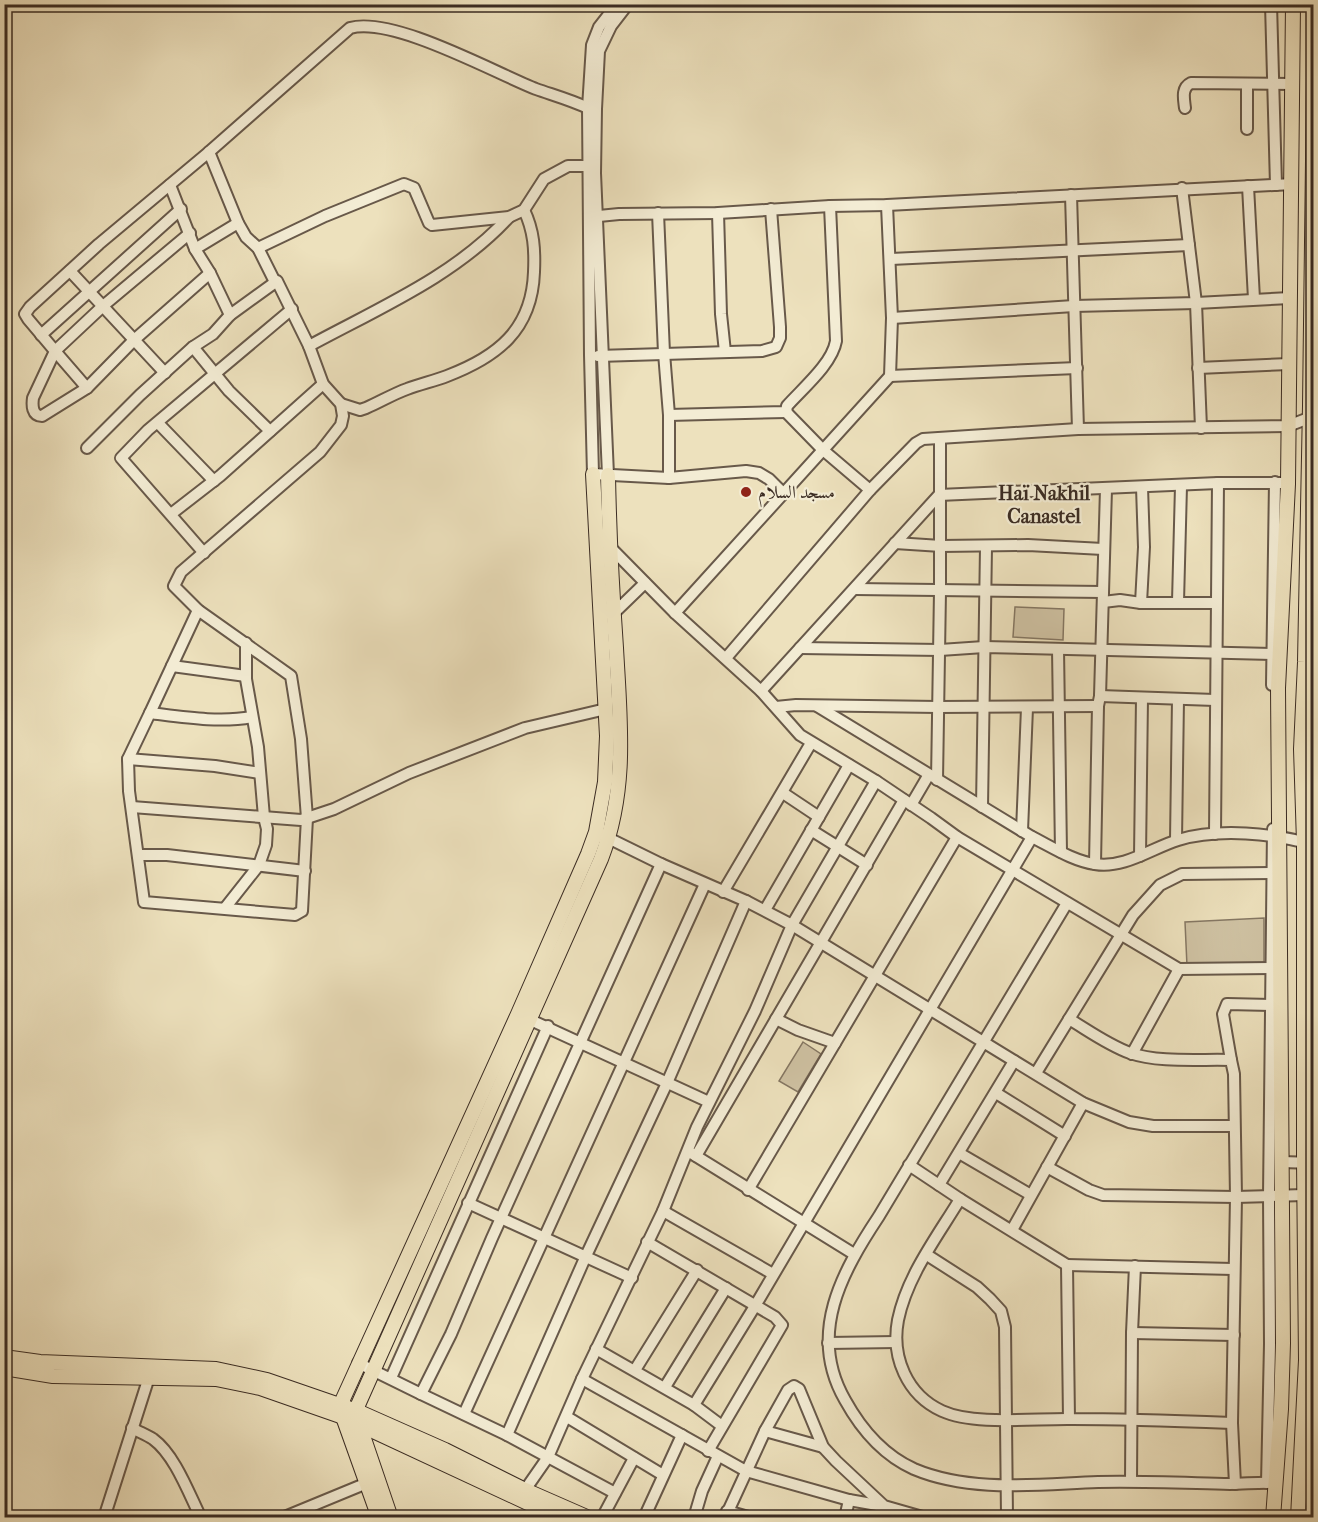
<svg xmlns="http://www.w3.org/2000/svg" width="1318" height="1522" viewBox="0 0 1318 1522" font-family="'IM FELL French Canon',Amiri,serif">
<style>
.green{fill:#cfc2a3;stroke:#857763;stroke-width:1.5}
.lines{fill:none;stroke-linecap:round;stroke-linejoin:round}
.minor-casing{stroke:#68594a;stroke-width:14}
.major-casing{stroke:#3b2c23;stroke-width:16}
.minor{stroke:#f3ecd4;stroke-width:10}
.major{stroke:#ede1bd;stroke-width:14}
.poi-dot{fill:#8f2418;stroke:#f3ecd4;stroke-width:2}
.labels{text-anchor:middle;stroke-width:4.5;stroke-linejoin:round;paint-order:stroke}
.poi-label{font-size:18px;fill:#3b2c23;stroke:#f3ecd4;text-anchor:start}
.neighbourhood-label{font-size:20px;font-weight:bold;fill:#3b2c23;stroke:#f3ecd4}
</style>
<rect width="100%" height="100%" fill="#ede1bd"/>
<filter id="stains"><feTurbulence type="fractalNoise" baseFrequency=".00333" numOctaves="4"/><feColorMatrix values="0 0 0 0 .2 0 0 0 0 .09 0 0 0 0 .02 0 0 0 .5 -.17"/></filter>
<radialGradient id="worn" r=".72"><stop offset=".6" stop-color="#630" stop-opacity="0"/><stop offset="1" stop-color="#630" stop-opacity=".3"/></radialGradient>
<!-- green -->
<g class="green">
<polygon points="1015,607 1064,609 1063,640 1013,637"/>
<polygon points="1264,918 1264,966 1187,966 1185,922"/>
<polygon points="803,1042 821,1054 798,1092 779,1081"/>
</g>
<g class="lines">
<!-- minor casing -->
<g class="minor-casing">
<g id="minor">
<polyline points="617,4 599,27 592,45 588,108 590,355 593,474 669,478 746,471 759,473 769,479 783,493"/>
<polyline points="1271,4 1276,185"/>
<path d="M 1185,108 C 1184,99 1181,88 1191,83 L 1292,84"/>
<polyline points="1247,129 1247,85"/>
<polyline points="209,152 238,223 246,237 258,248 275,282"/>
<polyline points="170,185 195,249 210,273 230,315"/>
<polyline points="1248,186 1254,299"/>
<polyline points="1182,188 1196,303 1201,428"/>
<polyline points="1071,195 1078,429"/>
<polyline points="658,213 664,353 669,415 669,478"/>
<polyline points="718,213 721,314 725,352"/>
<polyline points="589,217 619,214 718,213 830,206 887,205 1292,184"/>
<polyline points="258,248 325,216 404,184 414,188 429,223 432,225 509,217 524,210 544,179 568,166 592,166"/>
<polyline points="195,249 238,223"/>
<polyline points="891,259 1189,245"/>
<polyline points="70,271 165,373"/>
<path d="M 210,273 L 134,340 L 87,388 L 42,416 C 32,416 32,405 33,398 L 55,351 L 28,319 L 25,314 L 30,307 L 99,244 L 209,152 L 350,28 C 393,16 493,72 536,89 C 553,95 571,100 588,108"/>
<polyline points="892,318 1074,306 1196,303 1290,298"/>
<polyline points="41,335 181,209"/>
<path d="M 309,346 C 379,308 455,276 509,217"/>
<polyline points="193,347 229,391 270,431"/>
<polyline points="598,356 762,351 776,347 780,338 780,327 771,209"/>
<polyline points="1198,368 1289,364"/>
<polyline points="890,376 1077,368"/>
<polyline points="87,388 55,351 103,306 190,233"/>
<path d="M 341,404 L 360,410 L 366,408 C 380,402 393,394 407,389 C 420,384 434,381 447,376 C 497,357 532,330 534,272 C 535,250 534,231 524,210"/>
<polyline points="786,412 823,450 870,490"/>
<path d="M 669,415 L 786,412 L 787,406 C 803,388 832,364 836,341 L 830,206"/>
<polyline points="158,423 214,481"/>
<path d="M 87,448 L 140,395 L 193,347 L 213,334 L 230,315 L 277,281 L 309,346 L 323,384 L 341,404 L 343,416 L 341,425 L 320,452 L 181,572 L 174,586 L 198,610 L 291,676 L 301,739 L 307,818 L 302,911 L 295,915 L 144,902 L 129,791 L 128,759 L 150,713 C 183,717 219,723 252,717"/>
<polyline points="608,475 595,173 596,109 599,51 611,26 628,4"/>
<polyline points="171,514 220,476 323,384"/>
<polyline points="895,543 941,546 1028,545 1103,549"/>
<polyline points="607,544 675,613 761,691 800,735 876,781 931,818 957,837 1179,969 1271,968"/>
<polyline points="204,553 121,458 148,430 292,309"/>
<polyline points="855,589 1103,592"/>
<polyline points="1103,602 1120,600 1141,603 1216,603"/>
<polyline points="1178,602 1181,486"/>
<polyline points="1141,603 1144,547 1142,487"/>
<polyline points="675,613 890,376 892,318 887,205"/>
<polyline points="613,614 645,583"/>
<polyline points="800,648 940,650 984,647 1276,654"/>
<polyline points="1058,649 1061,852"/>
<polyline points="726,658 870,490 916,443 923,439 1078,429 1288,426 1314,416"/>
<polyline points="172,666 246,676"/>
<polyline points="1272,685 1275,482"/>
<polyline points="761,691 939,495 1218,483 1282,483"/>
<polyline points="1100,696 1215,700"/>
<path d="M 817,706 L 1032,837 C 1052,847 1073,861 1095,864 C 1124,869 1152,848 1178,840 C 1218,828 1274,833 1314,845"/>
<polyline points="776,707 796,705 938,707 1098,706"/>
<polyline points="150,713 198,610"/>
<polyline points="128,759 215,766 260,773"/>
<polyline points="937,780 940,591 940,438"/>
<polyline points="783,793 819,817"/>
<polyline points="911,805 928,776"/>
<polyline points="132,807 301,820 334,809 409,773 525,728 606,709"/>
<polyline points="982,807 986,547"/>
<polyline points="811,830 867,865"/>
<polyline points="1022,831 1027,708"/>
<polyline points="1215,834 1218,483"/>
<polyline points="602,835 661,864 746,901 792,925 1083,1103 1129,1122 1153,1126 1234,1126"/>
<polyline points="1176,840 1178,699"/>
<polyline points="139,855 167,855 305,871"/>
<polyline points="1140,856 1142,698"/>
<polyline points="1095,864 1098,706 1100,696 1106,489"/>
<polyline points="723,892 811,743"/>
<path d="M 1067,903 L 879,1216 C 842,1272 807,1334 845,1400 C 861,1429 883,1455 914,1469 C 971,1493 1038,1484 1098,1482 C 1142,1481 1186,1483 1230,1484 C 1245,1484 1260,1482 1275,1483"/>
<polyline points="225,908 259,865 266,845 267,829 264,817 258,747 246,679 246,643"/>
<polyline points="765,910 849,765"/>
<polyline points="524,1017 709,1102"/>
<polyline points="776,1019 798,1030 835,1043"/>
<path d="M 1069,1019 C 1089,1031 1108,1045 1130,1053 C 1159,1063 1200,1059 1231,1060 L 1234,1074 L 1236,1197 L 1232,1423 L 1235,1484"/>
<polyline points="1132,1054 1179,969"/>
<polyline points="1231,1060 1223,1014 1227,1004 1271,1005"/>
<polyline points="1036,1073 1133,915 1160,885 1182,874 1271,873"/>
<polyline points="996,1093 1065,1136"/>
<polyline points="691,1153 854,1254"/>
<polyline points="959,1153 1031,1195"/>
<polyline points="696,1156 904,800"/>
<polyline points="1282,1162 1314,1163"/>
<polyline points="909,1165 960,1199 1067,1265 1069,1419"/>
<polyline points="1047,1167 1089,1190 1103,1195 1236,1197 1304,1195"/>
<polyline points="939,1185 1014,1061"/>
<polyline points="748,1190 957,837"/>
<path d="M 960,1199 C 937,1237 907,1276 898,1320 C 891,1357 907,1395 942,1411 C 975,1426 1036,1418 1073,1419 C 1126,1419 1179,1421 1232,1423"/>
<polyline points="468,1203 632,1278"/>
<polyline points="663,1211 773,1274"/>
<polyline points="1012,1230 1083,1103"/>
<polyline points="647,1242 775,1317 782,1325 708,1451"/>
<polyline points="927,1255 977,1287 990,1299 1001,1311 1005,1327 1007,1518"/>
<polyline points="1067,1265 1233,1269"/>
<polyline points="1132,1333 1234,1335"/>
<polyline points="828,1343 896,1342"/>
<polyline points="596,1349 694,1405 722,1426"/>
<polyline points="358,1363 421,1394"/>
<polyline points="635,1370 697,1270"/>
<polyline points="391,1378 548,1026"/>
<polyline points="582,1379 746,1471 849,1500 883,1506"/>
<polyline points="665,1387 726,1288"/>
<polyline points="694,1405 755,1306 1032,837"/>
<polyline points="464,1414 705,884"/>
<polyline points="567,1417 663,1475"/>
<path d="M 132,1428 C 139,1432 147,1435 153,1439 C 175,1455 189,1494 201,1518"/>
<polyline points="765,1431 823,1447"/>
<polyline points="507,1435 585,1258 667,1083 746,901"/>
<polyline points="1131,1481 1132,1333 1135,1266"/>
<polyline points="1267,1483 1270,1344 1269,1196 1273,829"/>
<polyline points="525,1490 548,1457 582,1379 663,1211 697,1127 755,1011 792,925 876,781"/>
<polyline points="615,1493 507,1435 421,1394 451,1334 492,1238 661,864"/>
<polyline points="727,1511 752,1518"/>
<polyline points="104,1518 149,1377"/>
<polyline points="282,1518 367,1483"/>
<polyline points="602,1518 634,1458"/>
<polyline points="644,1518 682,1435"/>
<polyline points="694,1518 702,1491 718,1456"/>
<polyline points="725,1518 765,1431 788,1390 794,1386 799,1389 823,1447 836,1461 884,1506 926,1518"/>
<polyline points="845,1518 849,1500"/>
</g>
</g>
<!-- major casing -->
<g class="major-casing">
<g id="major">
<polyline points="4,1357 40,1362 216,1369 267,1380 357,1411 445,1450 525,1490 589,1518"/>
<polyline points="4,1368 53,1376 216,1379 260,1388 343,1417 560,1518"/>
<polyline points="379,1518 343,1417 343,1399 518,1014 588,854 596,832 605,782 607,736 593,474"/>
<path d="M 391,1518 L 358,1421 L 358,1405 L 601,859 C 628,788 620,722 616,648 C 612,590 609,533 608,475"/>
<polyline points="1273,1518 1281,1409 1283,1343 1278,688 1288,484 1293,4"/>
<polyline points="1298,1518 1306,1360 1304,1162 1304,842 1301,749 1305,662 1310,406 1314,80"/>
</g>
</g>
<!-- minor -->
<use href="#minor" class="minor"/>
<!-- major -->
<use href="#major" class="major"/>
</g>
<!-- markers -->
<circle class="poi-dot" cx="746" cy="492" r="6"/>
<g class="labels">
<!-- poi labels -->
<g class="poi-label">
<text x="758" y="498">مسجد السلام</text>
</g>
<!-- neighbourhood labels -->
<g class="neighbourhood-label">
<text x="1044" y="500">Haï Nakhil<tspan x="1044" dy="23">Canastel</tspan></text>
</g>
</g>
<!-- margin -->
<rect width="1318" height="1522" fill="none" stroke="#ede1bd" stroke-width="24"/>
<rect x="6" y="6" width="1306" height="1510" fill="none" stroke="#3b2c23" stroke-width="3"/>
<rect x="12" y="12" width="1294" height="1498" fill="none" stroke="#3b2c23" stroke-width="1.5"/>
<rect width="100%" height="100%" filter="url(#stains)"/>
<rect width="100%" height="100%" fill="url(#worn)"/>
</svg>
